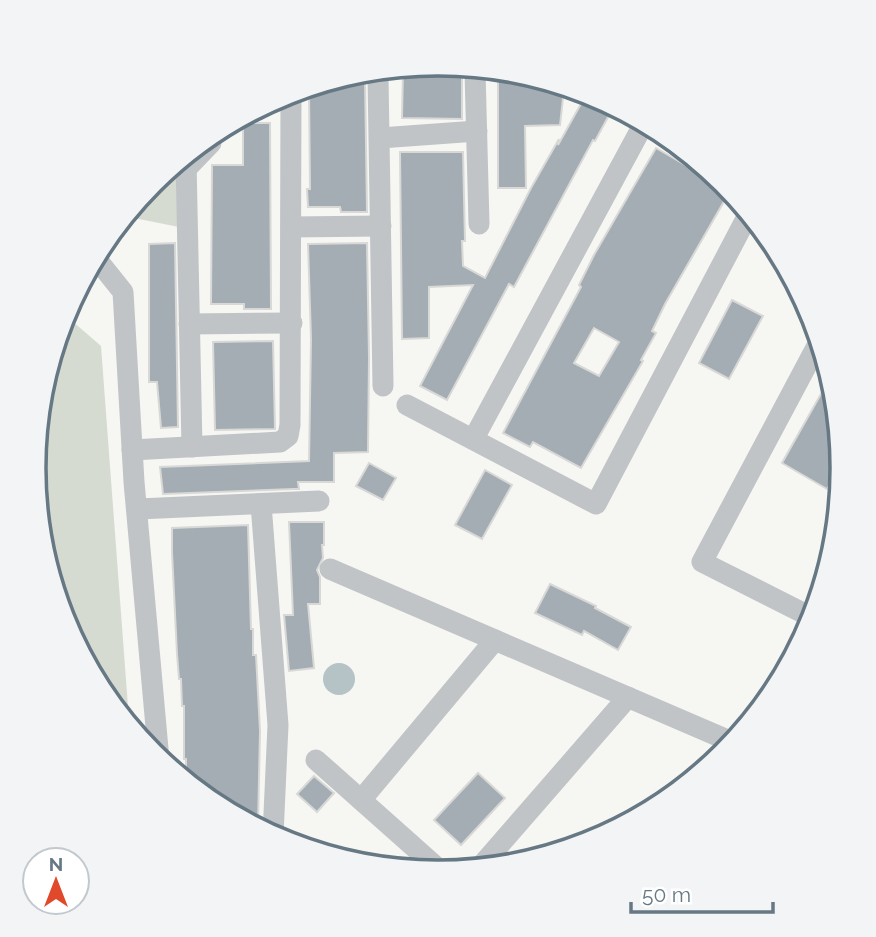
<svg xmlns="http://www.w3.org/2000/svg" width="876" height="937" viewBox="0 0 876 937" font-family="Raleway,sans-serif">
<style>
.green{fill:#d6dbd2}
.water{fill:#b5c2c6}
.building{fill:#a4adb3;stroke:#d8d8d6;stroke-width:2;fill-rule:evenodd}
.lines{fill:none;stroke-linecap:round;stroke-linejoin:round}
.minor{stroke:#c0c4c7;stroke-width:21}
.rim{fill:none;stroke:#667884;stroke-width:3.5}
</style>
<rect width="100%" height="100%" fill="#f6f6f3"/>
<!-- green -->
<g class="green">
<polygon points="178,165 179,227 129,217 152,182"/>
<polygon points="64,314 101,346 129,720 64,623 33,468"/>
</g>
<!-- water -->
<circle class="water" cx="339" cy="679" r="16"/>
<!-- building -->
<g class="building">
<polygon points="438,64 462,68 462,119 402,118 403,71 435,69 434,65"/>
<polygon points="498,76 564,89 560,125 525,126 526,188 498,188"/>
<polygon points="365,78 367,212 341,212 340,207 308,207 307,189 310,189 309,89"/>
<polygon points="587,93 593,95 613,108 595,141 593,140 514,287 509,284 447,400 420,386 473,285 429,287 429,338 402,339 400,152 463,152 465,241 462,241 463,266 485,278 531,188 559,139 558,145"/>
<polygon points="243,123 270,123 271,309 244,309 244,304 211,304 212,165 243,165"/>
<path d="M 656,148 L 730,191 L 665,304 L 652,331 L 656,333 L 641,360 L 643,361 L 581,468 L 533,442 L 530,447 L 503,433 L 581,287 L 579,285 L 594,255 ZM 594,328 L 619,342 L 599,376 L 574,363 Z"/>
<polygon points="175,243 178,427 161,428 157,382 149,382 149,244"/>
<polygon points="367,243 369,357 368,452 334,453 334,482 298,482 299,489 293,489 163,494 160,467 309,461 311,339 308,244"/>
<polygon points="732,300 763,316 729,379 699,363"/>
<polygon points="273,341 275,429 215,430 213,342"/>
<polygon points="826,385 842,464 827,489 782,463"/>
<polygon points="369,463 396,478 383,500 356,486"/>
<polygon points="485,470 512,485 482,539 455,525"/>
<polygon points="289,522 324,522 324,545 322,545 323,558 317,570 320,577 320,604 308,604 314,668 289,671 284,615 293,615"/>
<polygon points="248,525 251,629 253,629 253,655 256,655 260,731 258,826 186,778 186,759 184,759 184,706 182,706 181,679 179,679 177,654 172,552 172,528"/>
<polygon points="550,584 596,606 595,608 631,627 618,650 584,631 582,635 535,613"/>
<polygon points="478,773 505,798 461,845 434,820"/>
<polygon points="314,776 334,793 317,812 297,794"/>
</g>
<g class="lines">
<!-- minor -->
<g class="minor">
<polyline points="475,71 479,224"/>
<polyline points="378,76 383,386"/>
<polyline points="380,138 477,131"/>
<polyline points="186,160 192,447"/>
<polyline points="186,169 211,143"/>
<polyline points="291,227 381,226"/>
<polyline points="99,262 123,292 134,482 159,760"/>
<polyline points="189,324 292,323"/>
<polyline points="407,405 596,504 747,217"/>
<polyline points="474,438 642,127"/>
<polyline points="132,450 280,442 288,436 290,425 291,93"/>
<polyline points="261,504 278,725 273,836"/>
<polyline points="138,509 319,501"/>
<polyline points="330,569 732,742"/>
<polyline points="813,618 702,562 818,344"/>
<polyline points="316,760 442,872"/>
<polyline points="361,800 495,640"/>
<polyline points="482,865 628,697"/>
</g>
</g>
<!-- crop -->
<path d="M0 0H876V937H0ZM46 468a392 392 0 1 1 784 0a392 392 0 1 1-784 0Z" fill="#f3f4f5" fill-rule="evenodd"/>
<path class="rim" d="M46 468a392 392 0 1 1 784 0a392 392 0 1 1-784 0Z"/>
<!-- north arrow -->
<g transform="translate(56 881)"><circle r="33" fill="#ffffff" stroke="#c2c9ce" stroke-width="2"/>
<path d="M0-5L12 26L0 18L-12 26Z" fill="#e0492a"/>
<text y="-10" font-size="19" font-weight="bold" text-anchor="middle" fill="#667884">N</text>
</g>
<!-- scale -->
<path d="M631 902v10h142v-10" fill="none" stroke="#667884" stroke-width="3.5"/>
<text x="642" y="902" font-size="21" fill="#667884" stroke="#ffffff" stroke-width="5" paint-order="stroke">50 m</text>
</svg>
